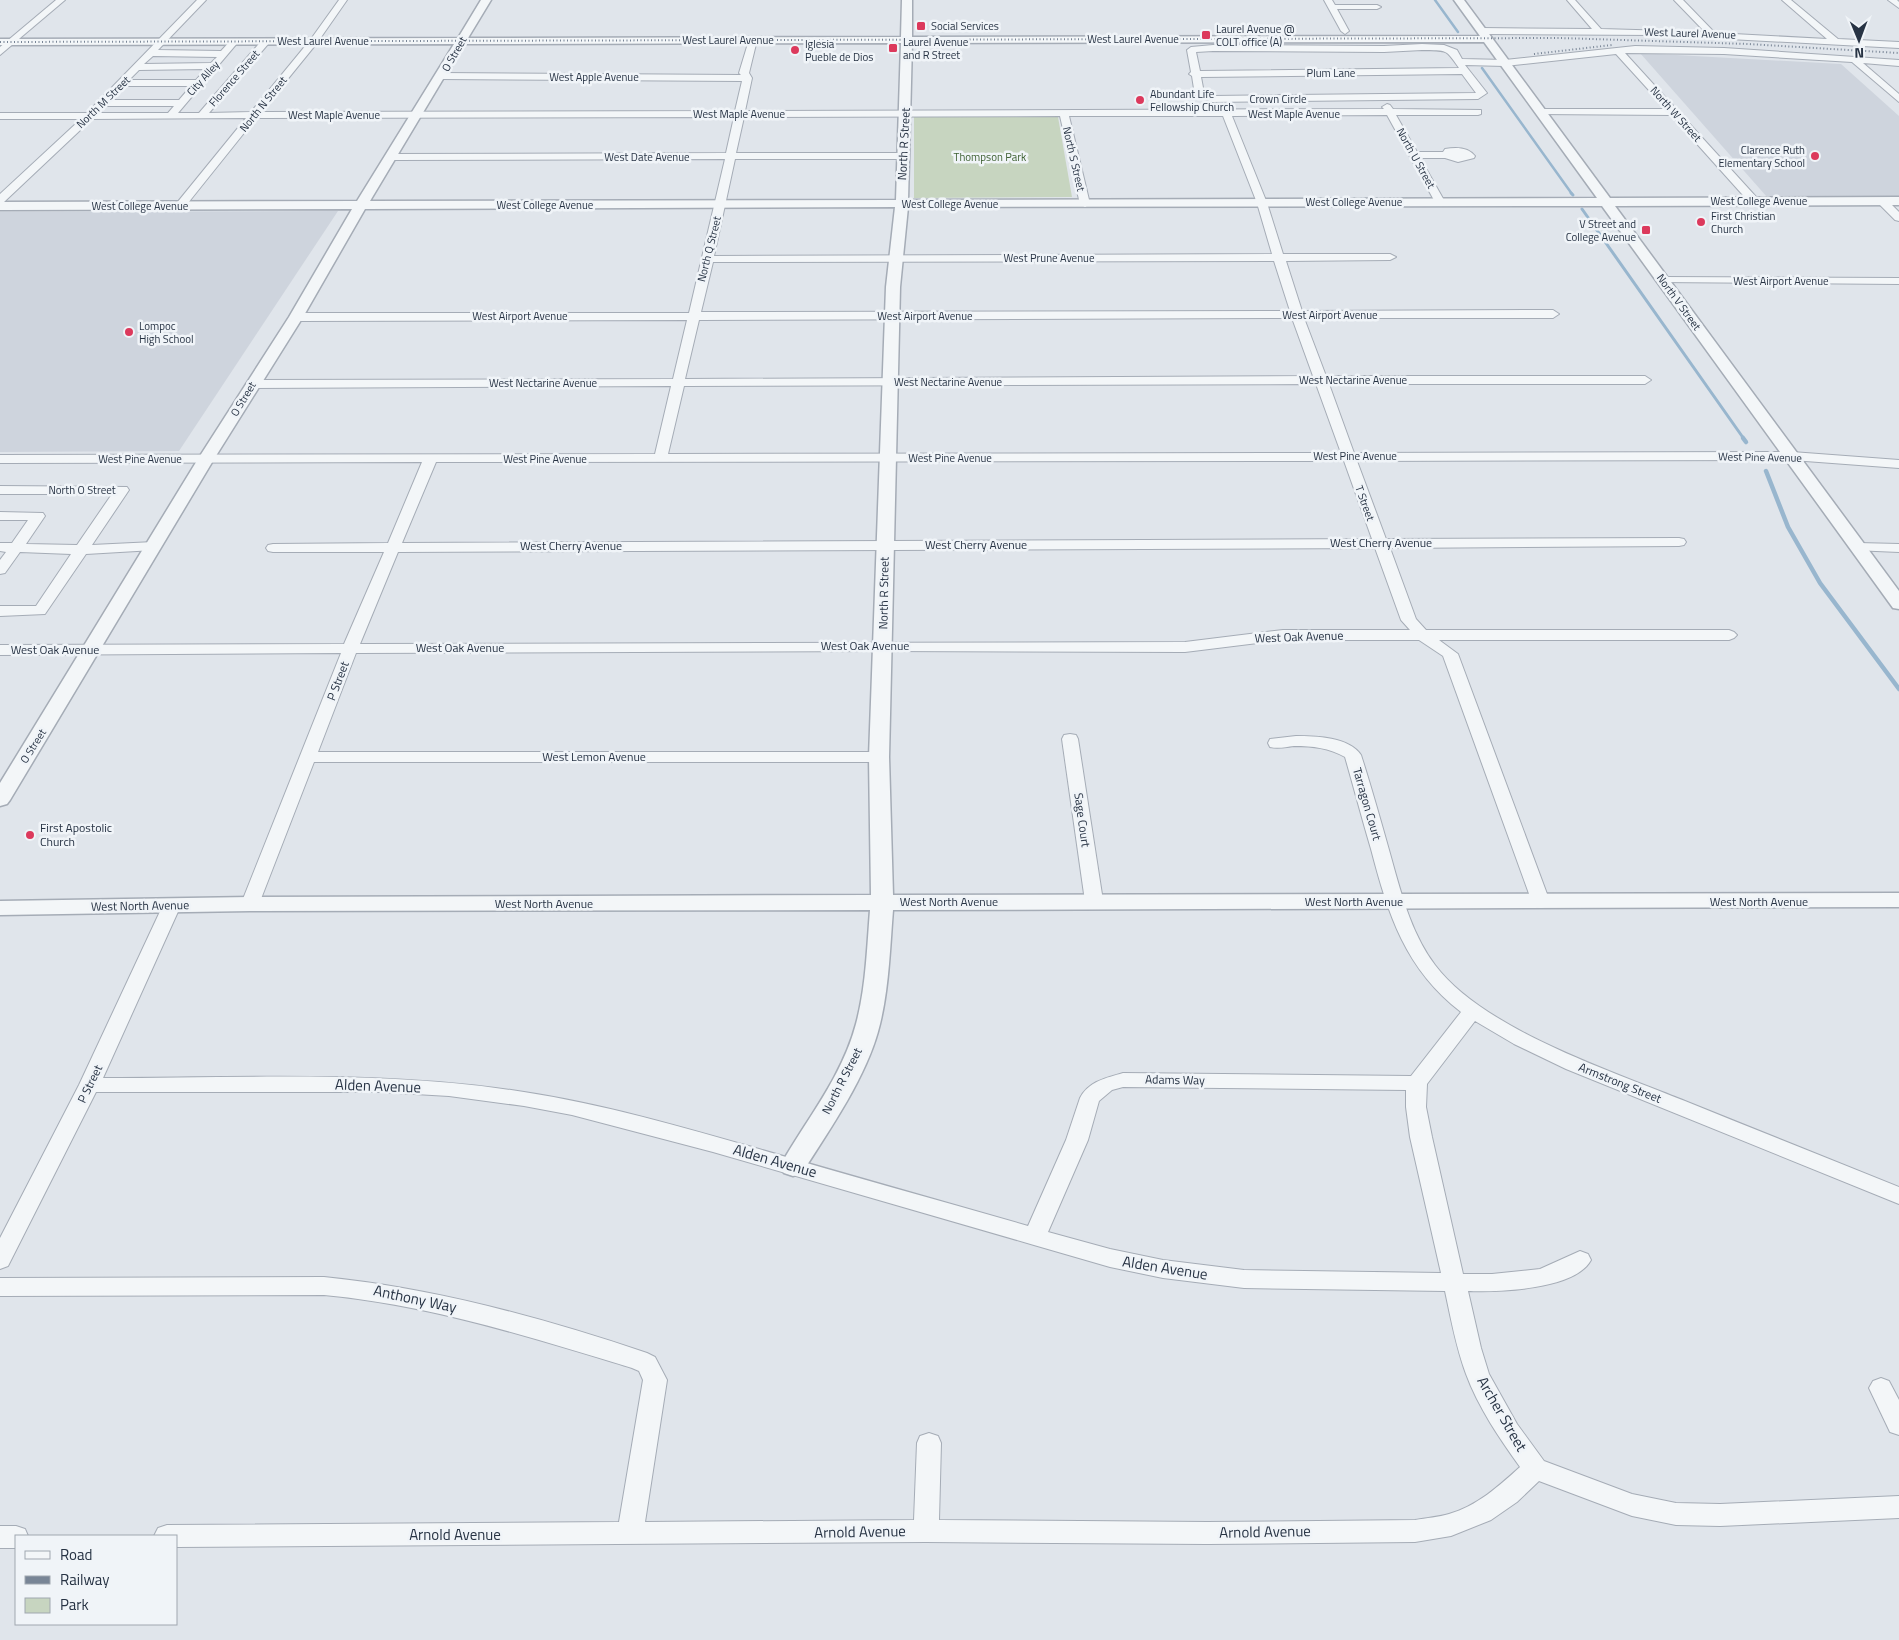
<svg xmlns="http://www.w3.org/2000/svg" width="1899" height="1640" viewBox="0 0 1899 1640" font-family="'Titillium Web',sans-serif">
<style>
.built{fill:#ced4dd}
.green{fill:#c7d5c0}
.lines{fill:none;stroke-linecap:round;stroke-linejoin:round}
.stream-far2{stroke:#98b6ce;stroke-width:2.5}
.stream-far1{stroke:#98b6ce;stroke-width:3}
.stream{stroke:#98b6ce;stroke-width:4.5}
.minor-casing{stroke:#a5acb6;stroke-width:2}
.tertiary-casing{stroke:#a5acb6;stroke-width:3}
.minor{fill:#f3f6f8;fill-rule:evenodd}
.tertiary{fill:#f3f6f8;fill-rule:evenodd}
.rail{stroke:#788596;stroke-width:2;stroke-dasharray:1 2.5;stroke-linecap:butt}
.poi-dot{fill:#dc395c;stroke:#f0f4f8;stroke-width:2}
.labels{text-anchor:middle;stroke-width:5;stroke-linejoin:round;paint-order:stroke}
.far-poi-label{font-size:11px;fill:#273344;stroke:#f0f4f8;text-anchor:start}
.far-street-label{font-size:11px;fill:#273344;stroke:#f0f4f8}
.far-park-label{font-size:11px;fill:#3e6133;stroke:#f0f4f8}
.street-label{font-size:12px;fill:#273344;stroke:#f0f4f8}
.poi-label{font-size:12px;fill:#273344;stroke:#f0f4f8;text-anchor:start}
.near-street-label{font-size:15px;fill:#273344;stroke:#f0f4f8}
</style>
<rect width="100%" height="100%" fill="#e0e5eb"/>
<!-- built -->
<g class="built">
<polygon points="1640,53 1841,64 1899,116 1899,196 1767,197"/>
<polygon points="338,211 179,451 0,452 0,212"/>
</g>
<!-- green -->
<polygon class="green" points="914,117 1058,117 1072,197 914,198"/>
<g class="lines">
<!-- stream-far2 -->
<g class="stream-far2">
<polyline points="1435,0 1458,32"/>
<polyline points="1482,68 1572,194"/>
</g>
<!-- stream-far1 -->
<g class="stream-far1">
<polyline points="1571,193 1573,195"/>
<polyline points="1582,209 1744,439"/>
</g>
<!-- stream -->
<g class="stream">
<polyline points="1743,438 1746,442"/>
<polyline points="1766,471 1788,527 1820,583 1899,689"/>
</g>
<!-- minor casing -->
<g class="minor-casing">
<g id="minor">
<polygon points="56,0 65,0 0,55 0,47"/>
<path d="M 197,0 L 206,0 L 158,50 L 221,51 L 232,39 L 239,41 L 178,113 L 199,113 L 263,39 L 269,39 L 269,43 L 209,113 L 251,112 L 311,39 L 339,0 L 347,0 L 317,43 L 261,112 L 735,111 L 742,81 L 441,79 L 436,76 L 441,73 L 741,75 L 739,73 L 749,40 L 753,37 L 757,40 L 749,73 L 752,78 L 745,111 L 1384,109 L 1382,107 L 1387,104 L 1390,105 L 1393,109 L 1481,110 L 1481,114 L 1478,115 L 1396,115 L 1417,152 L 1443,152 L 1445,149 C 1456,147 1468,147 1475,156 L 1474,158 L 1458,162 L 1445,158 L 1420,158 L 1445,202 L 1440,205 L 1435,202 L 1387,115 L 1232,116 L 1267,203 L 1283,254 L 1390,254 L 1396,257 L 1390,260 L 1286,261 L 1302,311 L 1553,310 L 1559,314 L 1553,318 L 1304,318 L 1326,376 L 1645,376 L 1651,380 L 1645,384 L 1329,384 L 1354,453 L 1792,452 L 1899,460 L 1899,468 L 1792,460 L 1357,461 L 1386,539 L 1679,538 L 1684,539 L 1686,542 L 1684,545 L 1679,546 L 1390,548 L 1416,619 L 1426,630 L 1729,630 L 1734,632 L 1737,635 L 1734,638 L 1729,640 L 1439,640 L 1458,654 L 1550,902 L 1548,906 L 1541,908 L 1534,906 L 1532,902 L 1443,656 L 1419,640 L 1283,640 L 1185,652 L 884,651 L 356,653 L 318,752 L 879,752 L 885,753 L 887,757 L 885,761 L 879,762 L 314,762 L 259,904 L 257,908 L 250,910 L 243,908 L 241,904 L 341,653 L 0,655 L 0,645 L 344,644 L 384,552 L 273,552 L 268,551 L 266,548 L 268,545 L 273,544 L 388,543 L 422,462 L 0,463 L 0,455 L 655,454 L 671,386 L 252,388 L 246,384 L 252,380 L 673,379 L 687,320 L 296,321 L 290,317 L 296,313 L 689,313 L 725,159 L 391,160 L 386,157 L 391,154 L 726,153 L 734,117 L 256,118 L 184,208 L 176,208 L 175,206 L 176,204 L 246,118 L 92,119 L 4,202 L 0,203 L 0,194 L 81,119 L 0,119 L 0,113 L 87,113 ZM 153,56 L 217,57 L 211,63 L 144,64 ZM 206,69 L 196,80 L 129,80 L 139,70 ZM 124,86 L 191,86 L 179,100 L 110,100 ZM 104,106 L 174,106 L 168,113 L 97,113 ZM 1060,116 L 1080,204 L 1085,207 L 1090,204 L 1069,116 L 1223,116 L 1257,203 L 1272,254 L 714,256 L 735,159 L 902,159 L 907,156 L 902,153 L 736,153 L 744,117 ZM 1274,261 L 1290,311 L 701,312 L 713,262 ZM 1292,318 L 1313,376 L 685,379 L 699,320 ZM 1316,384 L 1341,453 L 668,454 L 684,386 ZM 1344,461 L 1372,539 L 402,543 L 436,462 ZM 1375,548 L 1401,620 L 1410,630 L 1283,630 L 1185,642 L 360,644 L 398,552 Z"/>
<polygon points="1324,0 1332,0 1335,5 1377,5 1381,7 1377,9 1337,9 1349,31 1345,34 1341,31"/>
<polygon points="1567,0 1575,0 1601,29 1705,32 1674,0 1683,0 1715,33 1827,39 1782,0 1791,0 1838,39 1899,42 1899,48 1655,35 1481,34 1477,31 1481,28 1592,29"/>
<polygon points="1888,0 1897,0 1899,2 1899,8"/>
<path d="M 1422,44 L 1444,45 L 1457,50 L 1462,59 L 1505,60 L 1635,46 L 1724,48 L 1899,60 L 1899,66 L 1863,63 L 1899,94 L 1899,102 L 1852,62 L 1724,54 L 1625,53 L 1758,199 L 1759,201 L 1758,203 L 1750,203 L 1671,115 L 1537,114 L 1537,110 L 1540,109 L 1666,109 L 1616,54 L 1505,66 L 1465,65 L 1487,93 L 1478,99 L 1212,102 L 1195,95 L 1192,76 L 1189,74 L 1191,72 L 1187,50 L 1191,47 L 1213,45 L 1384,46 ZM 1422,50 C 1448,51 1445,48 1459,68 L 1200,71 L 1196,52 L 1213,51 L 1384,52 ZM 1462,74 L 1476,93 L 1213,96 L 1204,93 L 1201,77 Z"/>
<polygon points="1882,198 1886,199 1899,212 1899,221 1895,220 1878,203 1877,201 1878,199"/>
<polygon points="1663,277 1899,278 1899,284 1659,282 1657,280 1659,278"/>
<polygon points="0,486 127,487 129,490 92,545 154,542 159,543 161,546 159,549 154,550 86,554 45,614 0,616 0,606 36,606 71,554 20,552 5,573 0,574 0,560 6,552 0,551 0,543 12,543 28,520 0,520 0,512 43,513 45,516 26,544 77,545 112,494 0,494"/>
<polygon points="1858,543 1899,544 1899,552 1853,550 1851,547 1853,544"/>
<polygon points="1070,734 1076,735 1078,739 1103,901 1101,905 1094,907 1087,905 1085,901 1062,739 1064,735"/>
<path d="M 1296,736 C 1316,736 1349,737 1361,755 C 1371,786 1380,818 1389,850 C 1400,889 1410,932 1435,965 C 1483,1029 1611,1071 1685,1101 C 1756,1130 1828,1158 1899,1187 L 1899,1204 L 1566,1069 L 1514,1044 L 1475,1021 L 1427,1084 L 1426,1107 L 1432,1137 L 1463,1274 L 1492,1274 L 1540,1269 L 1580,1251 L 1588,1254 L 1591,1260 C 1575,1290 1498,1292 1468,1291 L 1481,1348 L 1489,1374 L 1517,1424 L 1544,1461 L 1632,1494 L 1676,1503 L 1720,1504 L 1899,1496 L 1899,1518 L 1720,1526 L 1676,1525 L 1632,1516 L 1539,1481 L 1517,1502 L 1491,1520 L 1451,1536 L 1415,1542 L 1207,1544 L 926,1542 L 176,1547 L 176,1536 L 154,1536 L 158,1528 L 167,1525 L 619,1522 L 643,1380 L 639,1371 L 632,1368 C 530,1337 430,1305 324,1295 L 0,1296 L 0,1278 L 324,1277 C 434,1288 543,1318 647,1353 L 655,1357 L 667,1380 L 645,1522 L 914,1520 L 917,1443 L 920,1436 L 929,1433 L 938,1436 L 941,1443 L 939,1520 L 1207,1522 L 1415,1520 C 1426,1518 1439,1517 1449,1514 C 1477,1506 1499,1486 1520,1467 C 1500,1439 1478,1407 1466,1374 C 1456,1347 1451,1319 1445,1291 L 1244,1288 L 1163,1278 L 1110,1267 L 1034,1245 L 713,1152 L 572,1115 L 524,1106 L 449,1096 L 381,1092 L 96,1092 L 8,1266 L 0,1269 L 0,1238 L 79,1085 L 163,905 L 165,901 L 172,899 L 179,901 L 181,905 L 103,1078 C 243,1078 385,1070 524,1092 C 603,1104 682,1127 759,1149 C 848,1175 938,1200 1028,1226 L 1066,1140 L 1080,1098 C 1089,1081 1106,1078 1123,1073 L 1411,1076 L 1461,1012 C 1405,969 1388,914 1371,849 C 1362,819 1354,788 1345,757 C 1329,748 1313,746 1294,746 C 1286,747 1278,749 1270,747 L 1268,743 L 1270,739 ZM 1123,1087 L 1406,1090 L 1406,1107 L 1410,1137 L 1441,1273 L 1244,1270 L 1163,1260 L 1110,1249 L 1048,1232 L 1088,1140 L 1099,1101 L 1112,1090 Z"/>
<polygon points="1881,1378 1889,1381 1899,1400 1899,1435 1890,1432 1869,1388 1873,1381"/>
<polygon points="0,1526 16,1526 25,1529 28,1536 16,1536 16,1548 0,1548"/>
</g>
</g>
<!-- tertiary casing -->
<g class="tertiary-casing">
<path id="tertiary" d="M 481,0 L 491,0 L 468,38 L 901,37 L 902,0 L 912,0 L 912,37 L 1480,36 L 1454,0 L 1464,0 L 1610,198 L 1899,197 L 1899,205 L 1615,206 L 1899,591 L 1899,609 L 1893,608 L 1602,206 L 908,207 L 900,287 L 889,757 L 893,895 L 1899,893 L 1899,907 L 893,910 C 890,947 889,987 880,1024 C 868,1075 830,1129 802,1173 L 793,1176 L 784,1173 L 780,1166 C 806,1120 842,1077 856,1024 C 866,987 867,947 870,910 L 250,911 L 0,915 L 0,901 L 250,897 L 871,895 L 869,757 L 886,287 L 895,207 L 365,209 L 303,317 L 214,459 L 10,800 L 7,804 L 0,806 L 0,783 L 198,459 L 289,317 L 352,209 L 0,210 L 0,202 L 357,201 L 454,44 L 0,45 L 0,39 L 458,38 ZM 1484,42 L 1597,198 L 908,200 L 912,43 ZM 901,43 L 896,200 L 370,201 L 464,44 Z"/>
</g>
<!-- minor -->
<use href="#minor" class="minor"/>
<!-- tertiary -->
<use href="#tertiary" class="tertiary"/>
<!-- rail -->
<g class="rail">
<polyline points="0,42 1560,38 1748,44 1899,53"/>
<polyline points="1534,54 1612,45"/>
</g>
</g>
<!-- markers -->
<g class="poi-dot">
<rect x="916" y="21" width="10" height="10" rx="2.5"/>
<rect x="1201" y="30" width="10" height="10" rx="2.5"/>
<rect x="888" y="43" width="10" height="10" rx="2.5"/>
<circle cx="795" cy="50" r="5"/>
<circle cx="1140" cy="100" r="5"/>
<circle cx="1815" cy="156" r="5"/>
<circle cx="1701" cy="222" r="5"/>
<rect x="1641" y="225" width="10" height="10" rx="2.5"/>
<circle cx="129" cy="332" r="5"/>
<circle cx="30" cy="835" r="5"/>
</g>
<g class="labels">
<!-- far-poi labels -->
<g class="far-poi-label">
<text x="931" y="30">Social Services</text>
<text x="1216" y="33">Laurel Avenue @<tspan x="1216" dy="13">COLT office (A)</tspan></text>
<text x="903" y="46">Laurel Avenue<tspan x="903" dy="13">and R Street</tspan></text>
<text x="805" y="48">Iglesia<tspan x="805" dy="13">Pueble de Dios</tspan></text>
<text x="1150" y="98">Abundant Life<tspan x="1150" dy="13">Fellowship Church</tspan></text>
<text x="1805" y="154" text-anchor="end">Clarence Ruth<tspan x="1805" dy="13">Elementary School</tspan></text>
<text x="1711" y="220">First Christian<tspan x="1711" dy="13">Church</tspan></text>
<text x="1636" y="228" text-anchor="end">V Street and<tspan x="1636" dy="13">College Avenue</tspan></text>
<text x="139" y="330">Lompoc<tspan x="139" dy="13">High School</tspan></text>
</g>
<!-- far-street labels -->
<g class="far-street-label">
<text transform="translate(1690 33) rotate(2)" y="4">West Laurel Avenue</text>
<text x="1133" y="43">West Laurel Avenue</text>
<text x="728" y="44">West Laurel Avenue</text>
<text x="323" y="45">West Laurel Avenue</text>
<text transform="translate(454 54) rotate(-60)" y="4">O Street</text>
<text x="1331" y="77">Plum Lane</text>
<text x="594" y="81">West Apple Avenue</text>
<text transform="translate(203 78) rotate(-48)" y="4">City Alley</text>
<text transform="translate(234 78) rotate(-49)" y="4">Florence Street</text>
<text x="1278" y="103">Crown Circle</text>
<text transform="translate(103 102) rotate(-44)" y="4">North M Street</text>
<text transform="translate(263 104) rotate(-51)" y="4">North N Street</text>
<text x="739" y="118">West Maple Avenue</text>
<text x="1294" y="118">West Maple Avenue</text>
<text transform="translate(1676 114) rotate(48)" y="4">North W Street</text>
<text x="334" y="119">West Maple Avenue</text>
<text x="647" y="161">West Date Avenue</text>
<text transform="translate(1416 158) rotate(61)" y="4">North U Street</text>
<text transform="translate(1074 159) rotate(77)" y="4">North S Street</text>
<text x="1759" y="205">West College Avenue</text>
<text x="1354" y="206">West College Avenue</text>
<text x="950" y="208">West College Avenue</text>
<text x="545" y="209">West College Avenue</text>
<text x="140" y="210">West College Avenue</text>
<text transform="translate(709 249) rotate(-76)" y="4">North Q Street</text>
<text x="1049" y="262">West Prune Avenue</text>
<text x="1781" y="285">West Airport Avenue</text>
<text transform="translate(1679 302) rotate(54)" y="4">North V Street</text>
<text x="1330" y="319">West Airport Avenue</text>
<text x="520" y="320">West Airport Avenue</text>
<text x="925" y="320">West Airport Avenue</text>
<text x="1353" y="384">West Nectarine Avenue</text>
<text x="948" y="386">West Nectarine Avenue</text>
<text x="543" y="387">West Nectarine Avenue</text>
<text transform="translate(243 399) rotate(-59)" y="4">O Street</text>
<text x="1355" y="460">West Pine Avenue</text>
<text transform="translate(1760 457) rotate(1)" y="4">West Pine Avenue</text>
<text x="950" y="462">West Pine Avenue</text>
<text x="140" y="463">West Pine Avenue</text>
<text x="545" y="463">West Pine Avenue</text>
<text x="82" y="494">North O Street</text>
<text transform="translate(1365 503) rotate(70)" y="4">T Street</text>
<text transform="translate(33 746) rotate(-58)" y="4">O Street</text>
</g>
<!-- far-park labels -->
<g class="far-park-label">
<text x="990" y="161">Thompson Park</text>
</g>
<!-- street labels -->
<g class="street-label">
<text transform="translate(904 144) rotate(-87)" y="4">North R Street</text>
<text x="1381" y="547">West Cherry Avenue</text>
<text x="976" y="549">West Cherry Avenue</text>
<text x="571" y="550">West Cherry Avenue</text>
<text transform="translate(884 593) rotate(-89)" y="4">North R Street</text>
<text transform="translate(1299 637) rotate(-2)" y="4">West Oak Avenue</text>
<text x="865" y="650">West Oak Avenue</text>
<text x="460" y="652">West Oak Avenue</text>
<text x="55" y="654">West Oak Avenue</text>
<text transform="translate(338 681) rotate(-69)" y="4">P Street</text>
<text x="594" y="761">West Lemon Avenue</text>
<text transform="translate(1367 804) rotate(74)" y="4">Tarragon Court</text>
<text transform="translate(1082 820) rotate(82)" y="4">Sage Court</text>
<text x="949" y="906">West North Avenue</text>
<text x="1354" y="906">West North Avenue</text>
<text x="1759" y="906">West North Avenue</text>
<text x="544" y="908">West North Avenue</text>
<text transform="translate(140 906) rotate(-1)" y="4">West North Avenue</text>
<text transform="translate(1175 1080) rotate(1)" y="4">Adams Way</text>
<text transform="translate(842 1081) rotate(-63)" y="4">North R Street</text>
<text transform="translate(1620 1083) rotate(22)" y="4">Armstrong Street</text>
<text transform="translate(90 1084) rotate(-64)" y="4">P Street</text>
</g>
<!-- poi labels -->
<g class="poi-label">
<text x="40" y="832">First Apostolic<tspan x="40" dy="14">Church</tspan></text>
</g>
<!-- near-street labels -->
<g class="near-street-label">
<text transform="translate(378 1086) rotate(2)" y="5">Alden Avenue</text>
<text transform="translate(775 1161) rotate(16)" y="5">Alden Avenue</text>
<text transform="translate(1165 1268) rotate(9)" y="5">Alden Avenue</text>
<text transform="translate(415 1299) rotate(12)" y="5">Anthony Way</text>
<text transform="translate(1502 1414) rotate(60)" y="5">Archer Street</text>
<text transform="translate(860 1532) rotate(-1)" y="5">Arnold Avenue</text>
<text transform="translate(1265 1532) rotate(-1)" y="5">Arnold Avenue</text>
<text x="455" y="1540">Arnold Avenue</text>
</g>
</g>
<!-- legend -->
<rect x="15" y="1535" width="162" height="90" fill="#f0f4f8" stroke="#a0a7b0"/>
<rect x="25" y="1551" width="25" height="8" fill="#f3f6f8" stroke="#a0a7b0"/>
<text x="60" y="1560" font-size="15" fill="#273344">Road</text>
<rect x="25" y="1576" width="25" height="8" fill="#788596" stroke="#a0a7b0"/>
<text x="60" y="1585" font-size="15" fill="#273344">Railway</text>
<rect x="25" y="1598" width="25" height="15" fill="#c7d5c0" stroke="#a0a7b0"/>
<text x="60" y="1610" font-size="15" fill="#273344">Park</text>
<!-- north arrow -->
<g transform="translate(1859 40) rotate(179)" stroke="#f0f4f8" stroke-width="4" paint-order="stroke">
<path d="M0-4L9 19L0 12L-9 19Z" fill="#273344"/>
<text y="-8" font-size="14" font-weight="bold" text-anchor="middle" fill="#273344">N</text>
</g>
</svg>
